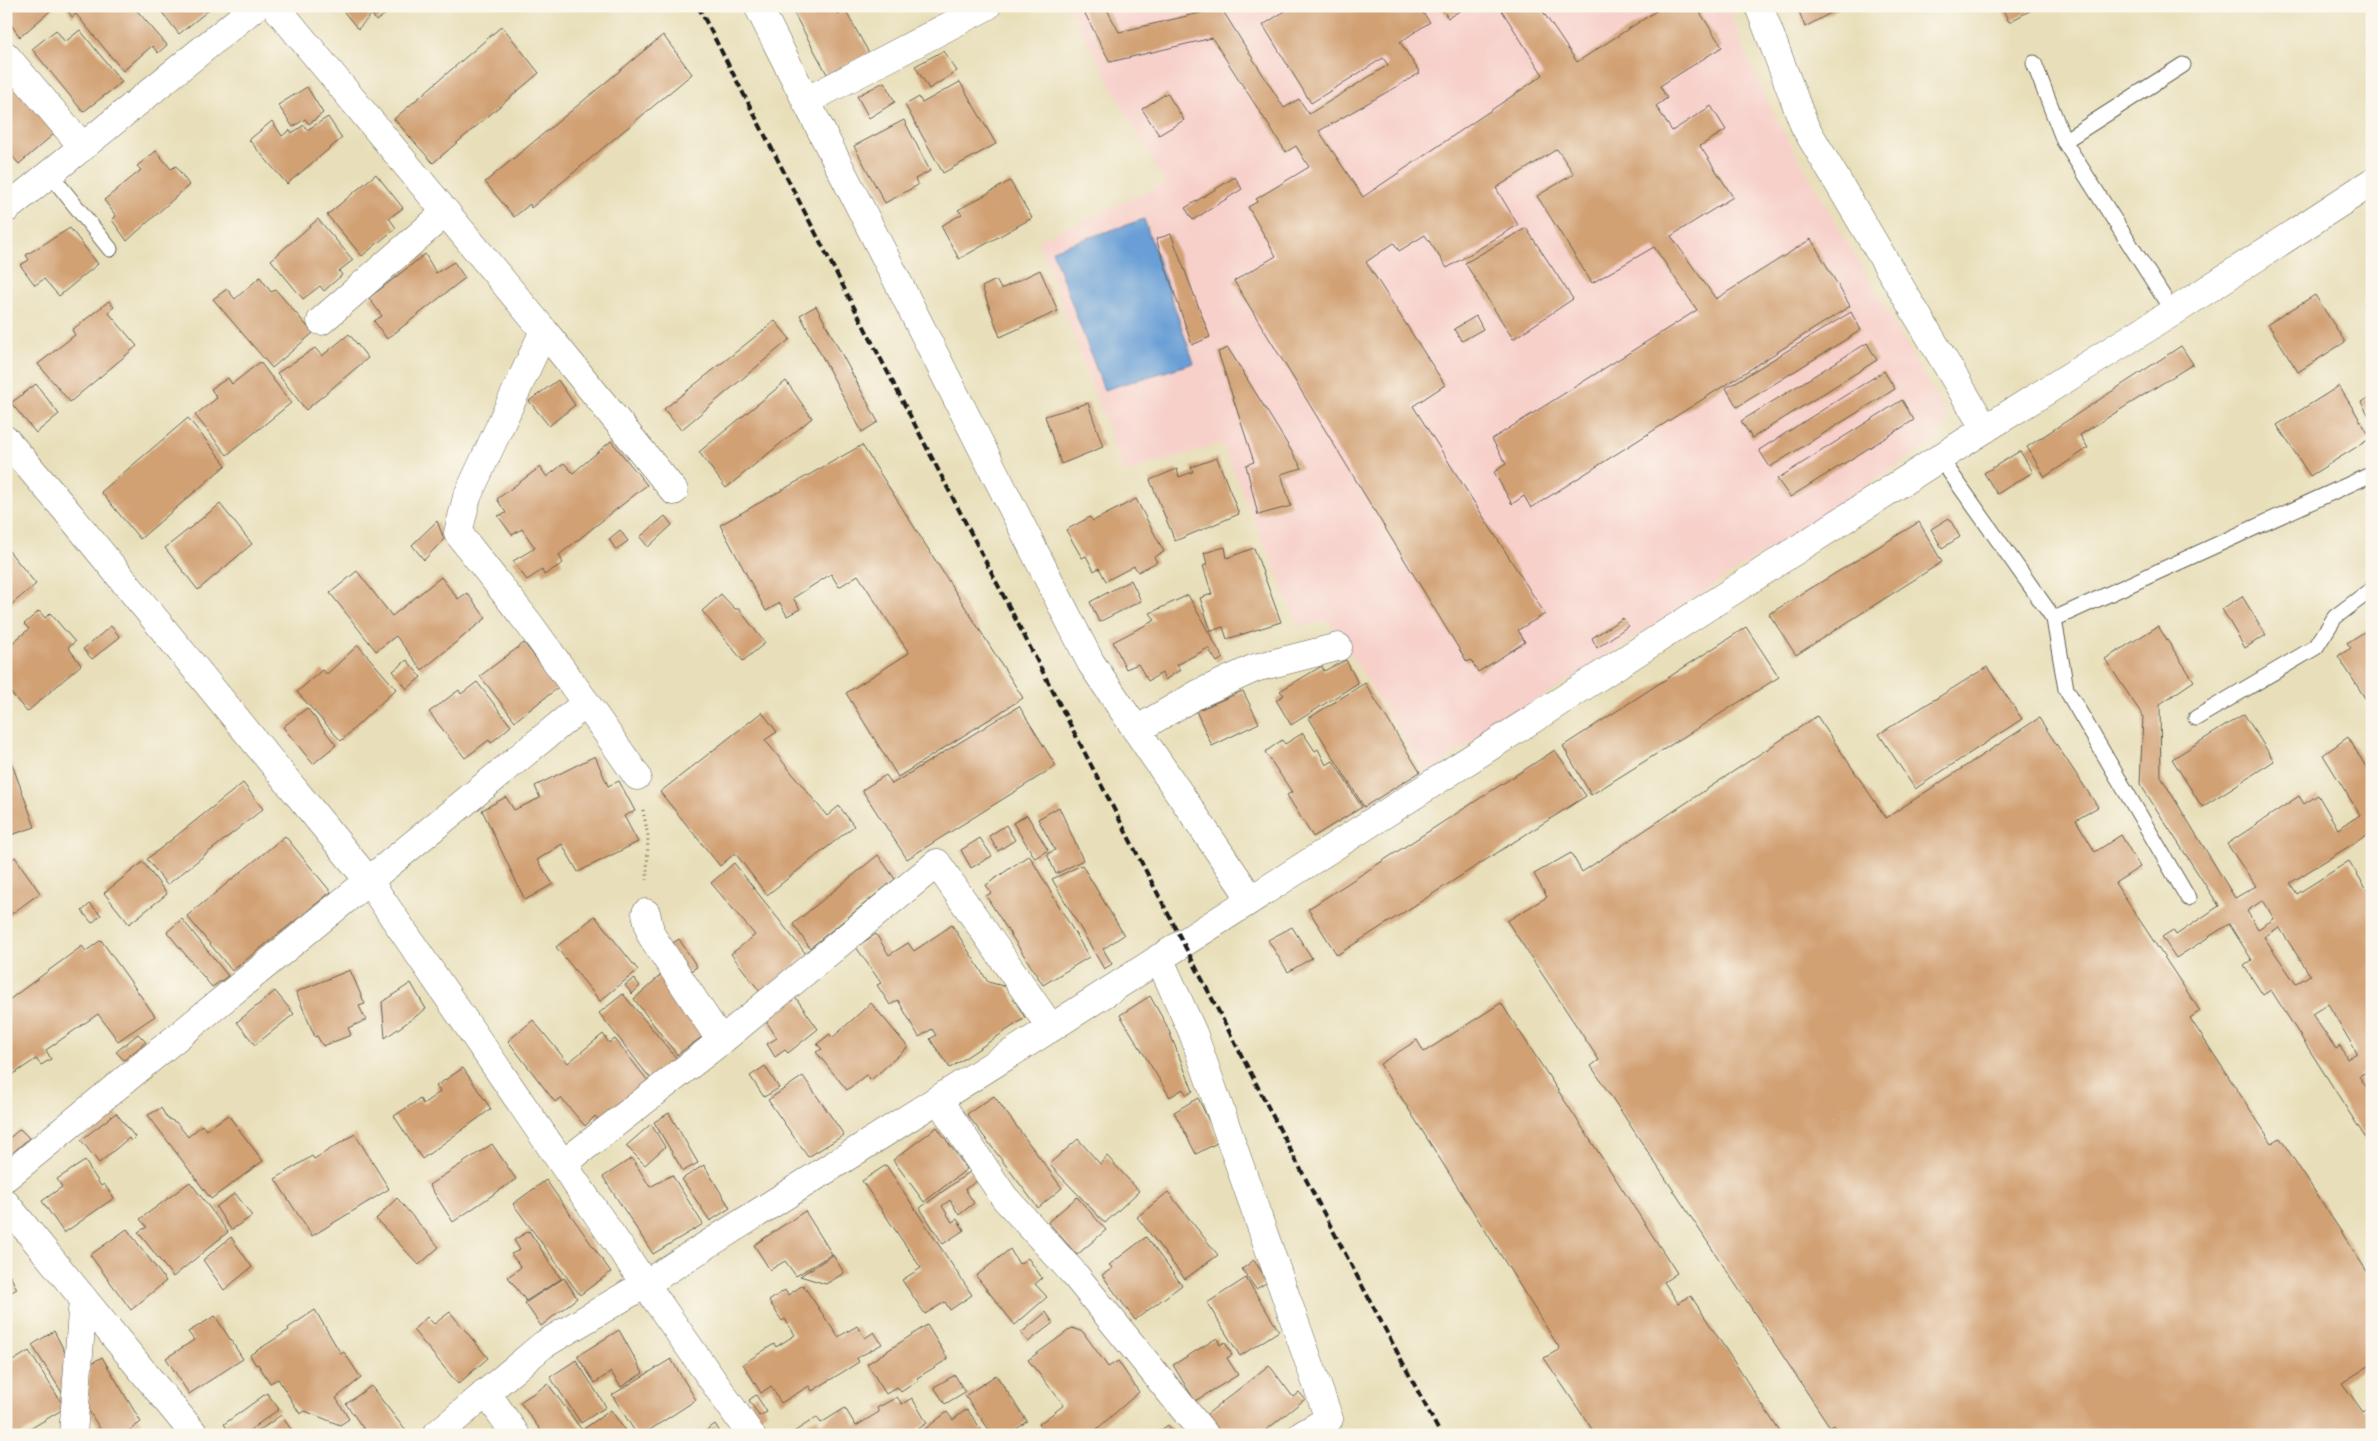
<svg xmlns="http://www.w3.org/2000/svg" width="2378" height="1441" viewBox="0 0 2378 1441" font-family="'Playpen Sans',sans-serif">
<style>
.built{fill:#f7d0ca}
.water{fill:#699fd6;stroke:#425e79}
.building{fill:#d1a073;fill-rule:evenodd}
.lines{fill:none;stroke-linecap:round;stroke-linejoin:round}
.lane-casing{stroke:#636053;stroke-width:17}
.street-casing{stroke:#636053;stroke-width:29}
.path{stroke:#636053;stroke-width:3;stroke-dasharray:1 4;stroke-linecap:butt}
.lane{stroke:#fff;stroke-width:15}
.street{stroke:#fff;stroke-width:28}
.rail{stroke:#1c1c1c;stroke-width:4;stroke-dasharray:8 4;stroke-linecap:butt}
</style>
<rect width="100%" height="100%" fill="#fbf7ec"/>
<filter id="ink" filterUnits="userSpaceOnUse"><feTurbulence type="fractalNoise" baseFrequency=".02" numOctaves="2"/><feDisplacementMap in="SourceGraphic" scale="10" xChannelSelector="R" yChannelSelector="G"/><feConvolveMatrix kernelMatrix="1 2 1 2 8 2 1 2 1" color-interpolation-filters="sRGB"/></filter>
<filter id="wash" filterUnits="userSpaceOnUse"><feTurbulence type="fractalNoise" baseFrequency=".0096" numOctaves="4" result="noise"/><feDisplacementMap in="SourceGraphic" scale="20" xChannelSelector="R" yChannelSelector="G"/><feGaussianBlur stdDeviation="1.12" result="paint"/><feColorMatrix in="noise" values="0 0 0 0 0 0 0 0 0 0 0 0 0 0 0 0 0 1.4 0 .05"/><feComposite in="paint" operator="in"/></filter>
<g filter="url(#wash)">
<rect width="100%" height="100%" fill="#e8dfba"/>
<!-- built -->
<polygon class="built" points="1068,6 1728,6 1743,48 1776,119 1949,419 1935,441 1426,773 1329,620 1299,627 1222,443 1124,473 1038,240 1165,184"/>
<!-- water -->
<polygon class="water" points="1144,219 1194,363 1104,390 1052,250"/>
<g id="blocks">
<!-- building -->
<g class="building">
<polygon points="6,6 56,6 20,37 6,18"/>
<polygon points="65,6 133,6 167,45 158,53 152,46 123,71 76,14 72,17"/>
<polygon points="157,6 214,6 179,34"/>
<polygon points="339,6 396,6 376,21 372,14 358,29"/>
<polygon points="790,6 832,6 838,14 845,10 869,53 827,74"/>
<polygon points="1081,6 1105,6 1119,32 1221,8 1284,108 1299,99 1309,114 1388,65 1383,58 1311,103 1263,25 1293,6 1423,6 1420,9 1430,22 1400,42 1420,73 1319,131 1363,197 1543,75 1499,6 1539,6 1577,62 1664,6 1696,6 1722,47 1660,86 1667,98 1656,106 1672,131 1711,106 1726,130 1700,146 1733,197 1671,236 1716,299 1811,239 1850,306 1531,508 1524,496 1512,504 1494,472 1506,464 1492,439 1697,310 1654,247 1592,283 1537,196 1574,174 1557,149 1496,188 1518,225 1447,268 1425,235 1399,251 1394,243 1366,262 1445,385 1413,406 1545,614 1518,630 1525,642 1478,672 1471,660 1467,662 1234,281 1276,256 1248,207 1257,202 1256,199 1309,167 1296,146 1286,152 1212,38 1110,62"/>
<polygon points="1440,6 1468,6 1448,18"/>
<polygon points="1797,6 1843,6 1805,27"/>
<polygon points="2001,6 2039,6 2009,22"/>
<polygon points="502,26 539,73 433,163 394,119"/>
<polygon points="56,30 65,42 80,30 122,82 83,112 32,49"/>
<polygon points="663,35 692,74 531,208 530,204 514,217 485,182"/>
<polygon points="943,51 957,71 929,89 915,66"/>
<polygon points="9,76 55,133 19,164 6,149 6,78"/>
<polygon points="884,82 895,102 869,118 857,96"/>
<polygon points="960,82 996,144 943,173 905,105 919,97 922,103"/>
<polygon points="307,87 323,113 309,124 305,119 293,127 278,105"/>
<polygon points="1167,93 1184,120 1159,135 1142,109"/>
<polygon points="328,117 342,138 287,184 249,140 272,121 282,136 290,130 292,133 304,125 307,130"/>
<polygon points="904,120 930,171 915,179 918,185 885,203 854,146"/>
<polygon points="156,151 171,169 176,166 189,185 127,241 112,220 116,216 104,200 141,170 137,166"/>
<polygon points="376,174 403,208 389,218 396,228 362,256 327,215"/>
<polygon points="1235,177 1242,189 1193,220 1185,208"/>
<polygon points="1010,181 1032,218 959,259 941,226 962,214 958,210"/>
<polygon points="318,219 353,260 339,271 342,275 324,291 320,286 303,299 271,260"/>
<polygon points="70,228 98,264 59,296 44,279 35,285 20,265 29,260 26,255"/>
<polygon points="1526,228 1573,299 1513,339 1465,263"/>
<polygon points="1171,234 1210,337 1192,345 1156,239"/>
<polygon points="425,254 436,273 454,262 465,278 387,339 374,321 382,316 369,298"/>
<polygon points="1040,270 1058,311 1000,337 982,287 996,280 1001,289"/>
<polygon points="260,277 271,292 276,290 313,333 272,368 213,299 227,289 235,299"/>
<polygon points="2315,295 2345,342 2298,372 2268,324"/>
<polygon points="109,301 114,307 108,312 137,346 70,402 38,364 75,335 72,330"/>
<polygon points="816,306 878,422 862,432 800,315"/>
<polygon points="1851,312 1861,330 1737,407 1726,388"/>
<polygon points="1476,316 1483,329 1462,341 1454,329"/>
<polygon points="775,321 790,339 681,430 664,409"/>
<polygon points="349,334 368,358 306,410 277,373 315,348 322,356"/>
<polygon points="1867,343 1877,360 1752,438 1741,421"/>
<polygon points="2181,346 2193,364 2080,435 2088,448 2045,477 2027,447"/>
<polygon points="1228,348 1302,468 1281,474 1291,506 1258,515 1246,465 1254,462 1218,352"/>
<polygon points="260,362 291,403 227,455 195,415 217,398 211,389 228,378 232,384"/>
<polygon points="1884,371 1895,389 1770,467 1759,450"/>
<polygon points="558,380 575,405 549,426 529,401"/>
<polygon points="786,381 812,418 726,488 699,452"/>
<polygon points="36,384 59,414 36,433 11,403"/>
<polygon points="2339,386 2371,438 2310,476 2277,425"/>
<polygon points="2372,396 2372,421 2361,402"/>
<polygon points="1902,400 1914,420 1790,497 1777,479"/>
<polygon points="1088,403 1103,447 1061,464 1045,416"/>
<polygon points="188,418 226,465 140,539 101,492"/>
<polygon points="611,441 647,485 559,555 563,563 544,575 542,570 527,580 513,561 535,548 522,529 512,535 498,516 506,513 497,499 540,467 547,477 564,463 573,473"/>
<polygon points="862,445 1023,698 898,777 846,693 909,653 858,575 839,587 831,574 793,598 800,609 787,616 780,603 766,611 720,525"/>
<polygon points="2020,451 2033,472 1997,494 1984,473"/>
<polygon points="1217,458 1239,514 1175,541 1150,480 1177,469 1179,477 1193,472 1191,467"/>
<polygon points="1136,499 1164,552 1154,557 1157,562 1138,572 1134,566 1106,581 1099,568 1094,571 1086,556 1082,558 1066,530 1090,517 1093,521"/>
<polygon points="220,504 252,544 198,590 165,548"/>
<polygon points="665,516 672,525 648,547 640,537"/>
<polygon points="1949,518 1960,537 1942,548 1931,529"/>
<polygon points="437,521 444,539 424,560 412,545"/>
<polygon points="1919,522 1942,562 1796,655 1769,614"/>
<polygon points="620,530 628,541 616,550 609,539"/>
<polygon points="1225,547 1227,558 1254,548 1281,622 1227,639 1223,627 1211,631 1200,598 1212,594 1203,566 1207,564 1204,553"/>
<polygon points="9,551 36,584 6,609 6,553"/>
<polygon points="357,571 392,616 441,577 458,599 467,593 486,618 422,670 396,636 376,651 330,593"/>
<polygon points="1131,580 1141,601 1099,622 1090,602"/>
<polygon points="721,594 735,609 739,609 765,643 743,661 702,611"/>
<polygon points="1188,595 1223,658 1217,662 1208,648 1177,665 1180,670 1165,680 1162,673 1148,681 1138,664 1126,669 1113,642 1155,620 1150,613"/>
<polygon points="2242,596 2266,635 2245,648 2222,609"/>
<polygon points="39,611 45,618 50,613 75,642 68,647 81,665 27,712 6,687 6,648 29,629 24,624"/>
<polygon points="1623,618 1628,626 1597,648 1592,638"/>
<polygon points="111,626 120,637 92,659 83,649"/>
<path d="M 2158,626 L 2194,681 L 2160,704 L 2161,777 L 2235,898 L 2256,886 L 2227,844 L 2299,796 L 2304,804 L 2318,795 L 2338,829 L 2360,815 L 2323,755 L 2348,737 L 2372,777 L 2372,832 L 2290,883 L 2297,894 L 2349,861 L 2372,898 L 2372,1078 L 2368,1071 L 2359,1076 L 2372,1096 L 2372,1148 L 2271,990 L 2263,995 L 2244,966 L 2252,960 L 2229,924 L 2176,958 L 2162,937 L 2173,930 L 2176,935 L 2219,906 L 2140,784 L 2143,716 L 2105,659 ZM 2263,900 L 2274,919 L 2258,929 L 2247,911 ZM 2279,927 L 2310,975 L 2296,984 L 2264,937 ZM 2328,1004 L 2357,1053 L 2347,1059 L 2340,1046 L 2336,1049 L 2312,1014 Z"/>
<polygon points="1746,627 1779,677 1591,795 1563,746"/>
<polygon points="2372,627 2372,709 2338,656 2351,648 2347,643"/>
<polygon points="524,643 559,687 515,721 480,676"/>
<polygon points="358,645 396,689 341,741 297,692 322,670 327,674"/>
<polygon points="407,660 421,677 407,689 393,671"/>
<polygon points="1346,660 1358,683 1291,725 1276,700 1284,695 1280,691 1322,666 1324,671"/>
<polygon points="1987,667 2022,719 1915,789 1879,734"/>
<polygon points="477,682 511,726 491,743 489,740 465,758 429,712 459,690 461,694"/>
<polygon points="1365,683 1420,772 1364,807 1309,718"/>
<polygon points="1243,691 1259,723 1212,746 1196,711"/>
<polygon points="1019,706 1056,766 907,859 862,790 886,775 892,784"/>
<polygon points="307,708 336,745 313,764 283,727"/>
<polygon points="762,712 777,732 765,740 827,816 839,806 854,826 767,895 735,853 720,866 660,792"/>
<polygon points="2244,714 2274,761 2202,807 2172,759"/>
<polygon points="1817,716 1886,818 2039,718 2098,807 2076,820 2095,852 2121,835 2140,867 2115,883 2200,1011 2190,1018 2272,1143 2280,1138 2372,1279 2372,1364 2342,1383 2363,1412 2372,1407 2372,1435 1840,1435 1833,1425 1830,1427 1591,1066 1599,1060 1507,921 1547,897 1534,874 1571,853 1582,872"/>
<polygon points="1303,733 1315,751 1318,749 1326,765 1333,761 1362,807 1313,837 1287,795 1292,792 1265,752 1282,740 1285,744"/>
<polygon points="1555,750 1586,796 1337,955 1308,909"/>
<polygon points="595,756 608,786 619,781 635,811 624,816 638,842 578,872 562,844 537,860 553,884 525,900 482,810 506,797 514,810 540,798 535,786"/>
<polygon points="12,764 35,827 11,835 6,822 6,765"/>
<polygon points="243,783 263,809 167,885 147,859"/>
<polygon points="1059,807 1083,860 1056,874 1047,854 1055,850 1038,819"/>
<polygon points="1027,815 1048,850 1035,858 1013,823"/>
<polygon points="1006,825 1015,840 998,851 989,836"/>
<polygon points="285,836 331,892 232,971 187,916"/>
<polygon points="980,838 992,856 971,868 961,850"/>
<polygon points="878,855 895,879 810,948 793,924"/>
<polygon points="1029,855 1089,957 1043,985 986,896 991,893 986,885"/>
<polygon points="15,857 40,893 6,918 6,864"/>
<polygon points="143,862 167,894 129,924 104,893"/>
<polygon points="734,863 806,954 761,993 731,954 755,935 711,883"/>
<polygon points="1082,865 1124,935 1103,949 1112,964 1104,969 1052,879"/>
<polygon points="90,904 101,915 92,923 82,911"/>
<polygon points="595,916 638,970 600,1001 556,947"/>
<polygon points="182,919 228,976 212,987 167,932"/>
<polygon points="952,925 988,982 1007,987 1025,1018 950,1068 930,1039 936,1035 932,1029 919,1037 898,1000 890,1005 877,985 881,983 856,947 876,934 889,955 908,943 914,951"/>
<polygon points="1292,927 1312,958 1288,972 1268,940"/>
<polygon points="679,939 697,967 685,974 668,946"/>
<polygon points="101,940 155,1016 118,1041 98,1014 46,1050 51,1059 41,1065 36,1059 6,1079 6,1002 82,946 86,951"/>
<polygon points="350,970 365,1004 359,1006 366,1020 348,1028 351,1035 323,1046 317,1036 315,1037 296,992"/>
<polygon points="662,974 706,1034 677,1055 634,999"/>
<polygon points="634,978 640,986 632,994 625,985"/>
<polygon points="411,983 426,1009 385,1038 382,1002"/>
<polygon points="275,991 294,1014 255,1045 237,1022"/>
<polygon points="623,994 677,1059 651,1079 599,1013"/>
<polygon points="793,994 818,1029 788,1053 785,1050 775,1057 767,1044 777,1038 764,1018"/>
<polygon points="1150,996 1167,1026 1193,1091 1187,1095 1183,1089 1170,1097 1120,1015"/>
<polygon points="871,1003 908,1047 871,1080 866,1075 847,1090 816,1052 822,1049 817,1044 830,1034 832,1038"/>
<polygon points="1501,1003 1677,1273 1664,1282 1678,1303 1691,1296 1782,1435 1596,1435 1544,1358 1560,1349 1380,1064 1417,1040 1424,1052"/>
<polygon points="533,1020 568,1063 603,1034 609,1043 615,1039 648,1081 600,1121 595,1116 585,1126 561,1098 555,1102 508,1041"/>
<polygon points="138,1034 146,1042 124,1060 116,1052"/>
<polygon points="765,1066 779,1088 764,1097 750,1076"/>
<polygon points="463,1068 491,1109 422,1159 394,1116 420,1099 423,1104 440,1092 436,1086"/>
<polygon points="803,1076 844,1135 808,1157 768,1100"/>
<polygon points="994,1096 1062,1188 1038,1208 967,1114"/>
<polygon points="1198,1098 1219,1142 1196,1154 1174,1112"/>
<polygon points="161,1108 167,1118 177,1123 188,1137 202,1125 206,1130 228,1115 263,1161 211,1199 148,1115"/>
<polygon points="116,1113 135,1137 131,1141 129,1138 99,1163 81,1140"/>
<polygon points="669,1113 698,1163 683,1171 654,1122"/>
<polygon points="651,1124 665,1147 645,1165 626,1146"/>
<polygon points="937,1127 967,1169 924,1202 893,1160"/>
<polygon points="20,1129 29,1138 6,1159 6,1141"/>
<polygon points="355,1134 389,1189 312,1236 275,1179 312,1156 314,1159"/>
<polygon points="1078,1139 1100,1164 1107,1156 1139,1191 1105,1223 1049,1164"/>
<polygon points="492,1144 516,1179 453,1222 429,1185"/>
<polygon points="632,1158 650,1187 672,1175 703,1224 653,1254 603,1177"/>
<polygon points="85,1161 101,1186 104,1184 114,1198 64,1233 42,1201 62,1187 57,1179"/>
<polygon points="704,1165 730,1208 710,1221 682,1179"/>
<polygon points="886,1165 972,1295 950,1310 945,1302 925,1314 902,1280 921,1268 862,1181"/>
<polygon points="971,1171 977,1181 965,1189 974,1203 959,1215 950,1200 942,1206 952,1222 957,1219 964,1230 943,1244 920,1208"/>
<polygon points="546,1180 611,1272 580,1295 513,1204"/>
<polygon points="190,1182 228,1232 173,1277 138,1232 147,1227 140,1219"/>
<polygon points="1168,1192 1218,1255 1185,1279 1137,1217"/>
<polygon points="235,1193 252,1216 231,1230 216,1207"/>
<polygon points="1077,1197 1106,1230 1077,1255 1048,1222"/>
<polygon points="397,1198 439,1247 419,1265 376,1219"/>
<polygon points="805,1211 832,1254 796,1276 785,1261 770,1270 754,1245"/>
<polygon points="127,1229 166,1281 131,1310 90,1255"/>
<polygon points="529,1231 561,1279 526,1301 508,1277 521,1267 511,1254 520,1250 514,1240"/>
<polygon points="231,1237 252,1267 224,1290 203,1260"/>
<polygon points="1146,1237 1182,1285 1135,1320 1102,1275 1113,1268 1109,1265"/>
<polygon points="1010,1249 1019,1264 1028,1258 1042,1278 1035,1284 1047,1297 1015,1325 976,1276"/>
<polygon points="833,1255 844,1273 826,1284 800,1276"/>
<polygon points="1254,1260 1268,1282 1256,1289 1242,1269"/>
<polygon points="6,1268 17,1289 6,1295"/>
<polygon points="564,1278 577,1298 541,1326 525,1303"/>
<polygon points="1246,1278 1279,1331 1240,1356 1207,1303"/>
<polygon points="803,1285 838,1337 857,1326 865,1338 874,1332 882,1344 857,1358 859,1362 812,1391 809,1386 781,1403 771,1386 761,1393 743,1364 774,1344 776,1347 795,1335 785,1319 782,1321 769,1301 785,1290 788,1295"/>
<polygon points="315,1310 341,1354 344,1352 361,1378 336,1398 349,1419 340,1425 305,1411 300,1414 278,1379 270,1383 258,1364 256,1365 250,1355 289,1330 288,1328"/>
<polygon points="450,1312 488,1358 458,1384 413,1330 427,1317 434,1324"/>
<polygon points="1046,1312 1053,1323 1028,1342 1021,1333"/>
<polygon points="215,1316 243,1359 189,1394 166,1358 194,1340 188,1332"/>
<polygon points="927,1325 948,1359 917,1378 919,1380 901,1392 897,1387 886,1394 867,1364"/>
<polygon points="1072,1328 1083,1332 1108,1367 1118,1361 1139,1392 1090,1435 1085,1435 1082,1432 1078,1435 1046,1435 1039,1424 1064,1405 1028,1360"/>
<polygon points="619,1330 643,1373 621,1387 611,1372 595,1383 577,1356"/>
<polygon points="54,1331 69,1360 66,1399 32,1345"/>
<polygon points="1217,1338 1220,1345 1225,1342 1232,1355 1227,1358 1238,1375 1195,1401 1173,1365"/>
<polygon points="29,1351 65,1408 20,1435 6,1435 6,1365"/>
<polygon points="102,1357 141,1422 123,1435 104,1435 87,1408 90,1364"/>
<polygon points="671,1359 696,1400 642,1435 637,1435 612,1395"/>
<polygon points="576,1360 606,1407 581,1423 550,1377"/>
<polygon points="1269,1365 1293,1397 1299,1392 1305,1399 1260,1435 1223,1435 1206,1415"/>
<polygon points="955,1375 965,1392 945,1404 934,1387"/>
<polygon points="996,1375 1027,1421 1009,1435 993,1435 965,1396"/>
<polygon points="548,1384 582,1430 611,1410 628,1435 544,1435 520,1402"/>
<polygon points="371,1386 409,1435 368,1435 346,1404"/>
<polygon points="267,1393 279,1409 243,1435 231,1435 224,1424"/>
<polygon points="756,1395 767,1412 759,1416 749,1400"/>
<polygon points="897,1397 902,1404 912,1398 927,1423 909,1435 789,1435 817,1417 821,1423 845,1408 856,1426 879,1412 877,1408"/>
<polygon points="967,1409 985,1435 920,1433 947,1412 953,1420"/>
<polygon points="281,1415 295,1435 253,1435"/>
<polygon points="715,1424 722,1435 700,1435"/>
<polygon points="1168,1425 1176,1435 1154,1435"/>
</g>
</g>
</g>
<g filter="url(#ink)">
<use href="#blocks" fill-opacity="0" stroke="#636053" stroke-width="1"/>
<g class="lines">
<!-- lane casing -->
<g class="lane-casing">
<g id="lane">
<polyline points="2034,63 2064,141 2173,312"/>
<polyline points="2064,141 2183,65"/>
<polyline points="50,174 110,249"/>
<polyline points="1940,458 2054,619 2066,689 2188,898"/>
<polyline points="2054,619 2372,474"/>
<polyline points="2196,718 2316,647 2335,617 2372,589"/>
</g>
</g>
<!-- street casing -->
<g class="street-casing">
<g id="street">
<polyline points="758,6 1091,663 1251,899"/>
<polyline points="1759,6 1805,127 1985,429"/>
<polyline points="6,56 83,147"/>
<polyline points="806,101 987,6"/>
<polyline points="6,209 256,6"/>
<polyline points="321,321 446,212"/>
<polyline points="544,331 674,491"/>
<polyline points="6,440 65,509 368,880 645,1284 751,1435"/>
<polyline points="586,703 637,776"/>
<polyline points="1136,730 1198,694 1255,668 1338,647"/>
<polyline points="646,913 651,935 721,1041"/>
<polyline points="1159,958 1193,1033 1329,1419 1302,1435"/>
<polyline points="938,1099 1004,1197 1075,1275 1205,1435"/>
<polyline points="563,1164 721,1041 937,863 1051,1028"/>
<polyline points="6,1177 586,703 530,625 458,533 467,497 544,331 275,6"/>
<polyline points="6,1204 195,1435"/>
<polyline points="486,1392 516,1435"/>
<polyline points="73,1435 83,1298"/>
<polyline points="436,1435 543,1345 645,1284 1051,1028 1985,429 2173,312 2372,182"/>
</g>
</g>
<!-- path -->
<polyline class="path" points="643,810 648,836 647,880"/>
<!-- lane -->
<use href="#lane" class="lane"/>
<!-- street -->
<use href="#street" class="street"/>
<!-- rail -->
<polyline class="rail" points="698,6 1292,1153 1441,1435"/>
</g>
</g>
<!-- margin -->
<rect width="2378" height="1441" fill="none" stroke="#fbf7ec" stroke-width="25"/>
</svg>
